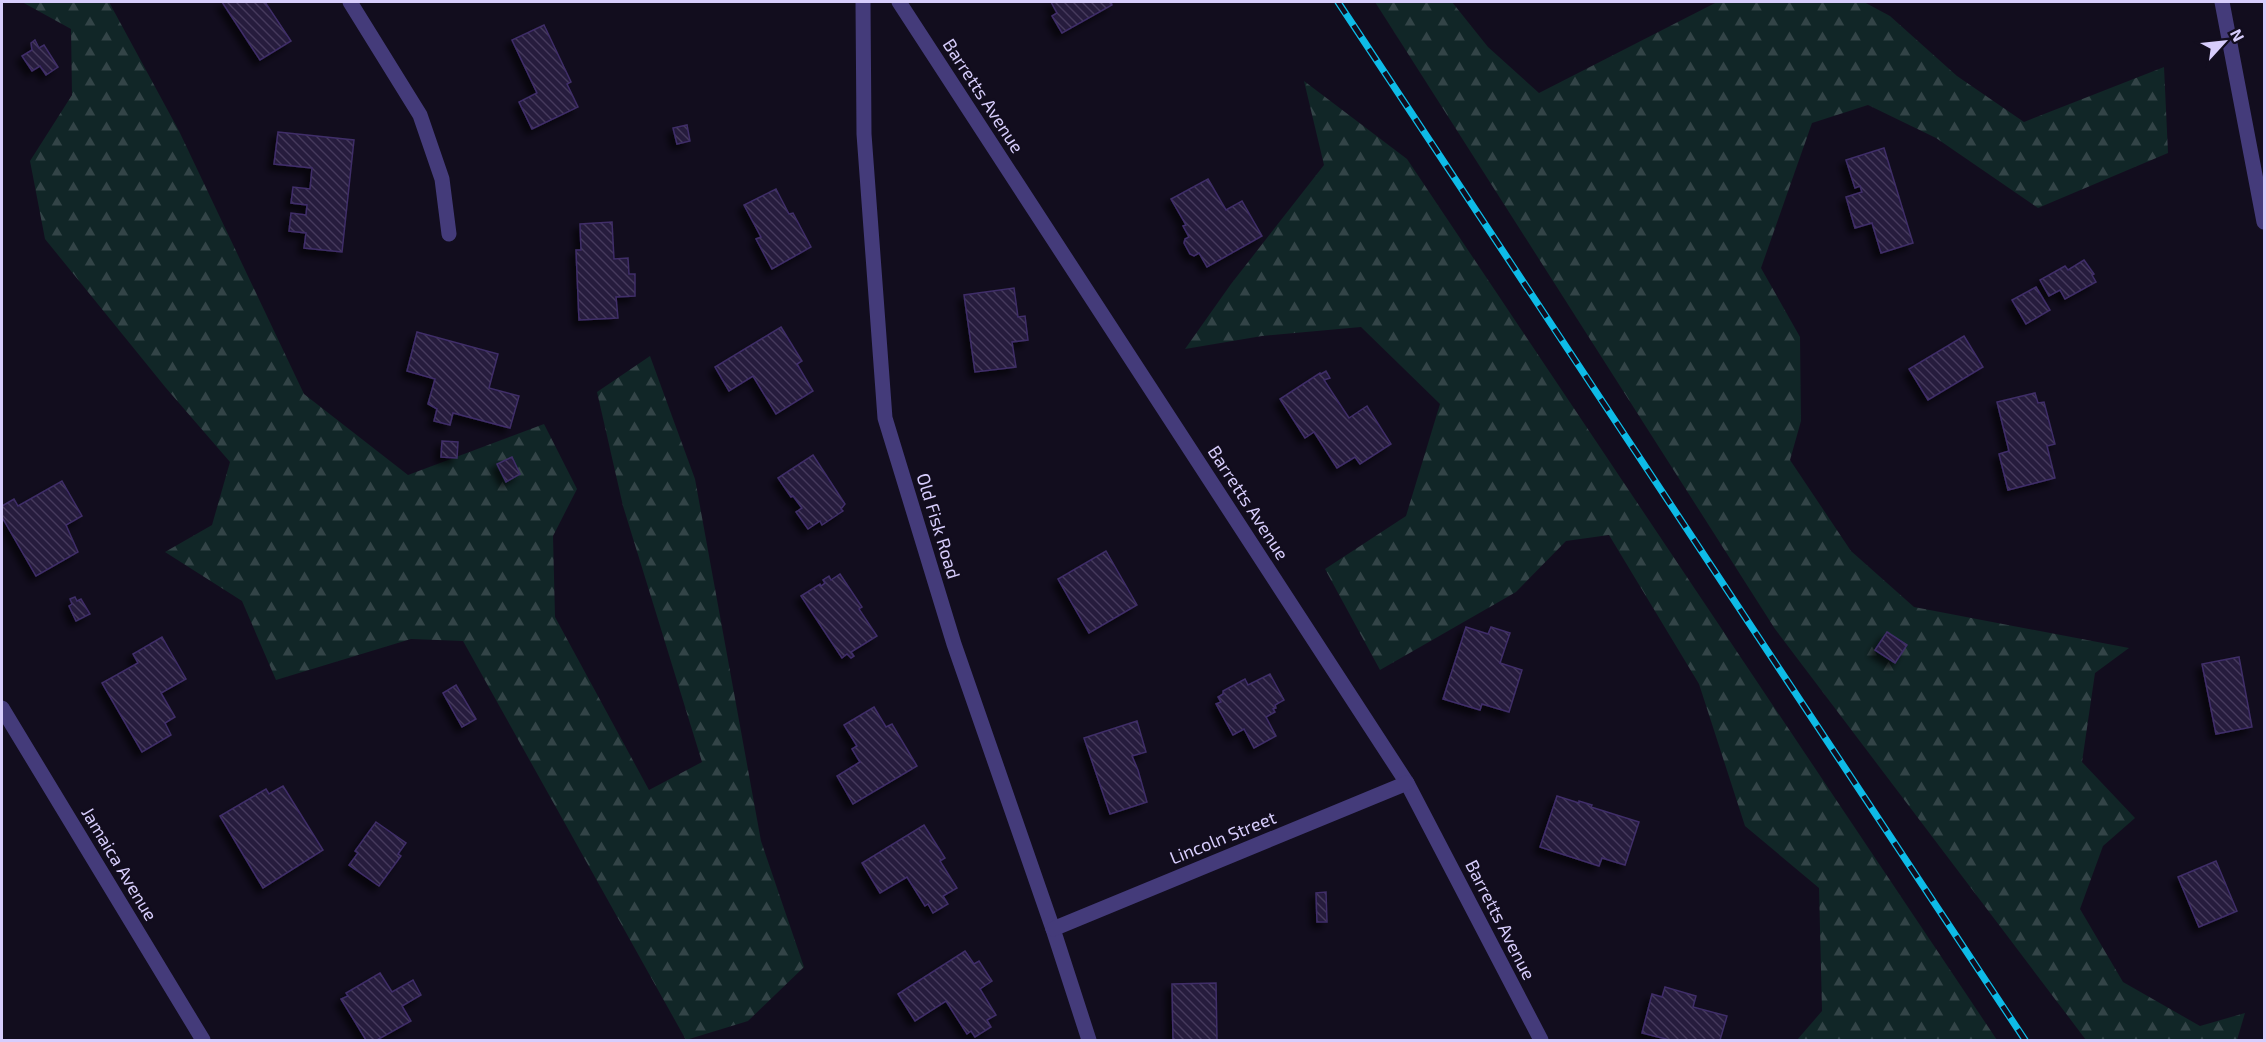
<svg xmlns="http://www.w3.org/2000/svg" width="2266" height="1042" viewBox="0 0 2266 1042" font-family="'Exo 2',sans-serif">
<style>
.forest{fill:url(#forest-firs)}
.building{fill:url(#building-back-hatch);stroke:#3f2e68;stroke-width:1.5;filter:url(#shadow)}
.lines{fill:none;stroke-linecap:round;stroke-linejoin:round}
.minor{stroke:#443b7a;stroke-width:15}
.rail-casing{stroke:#0ebbe7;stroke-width:7}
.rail{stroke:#120d1e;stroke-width:4.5;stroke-dasharray:14;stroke-linecap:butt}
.labels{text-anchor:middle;stroke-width:4.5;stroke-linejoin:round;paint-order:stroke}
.street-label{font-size:18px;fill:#d7cdfc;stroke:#120d1e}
</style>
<defs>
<pattern id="forest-firs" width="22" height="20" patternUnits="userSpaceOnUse" patternTransform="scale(1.5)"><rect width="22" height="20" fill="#112627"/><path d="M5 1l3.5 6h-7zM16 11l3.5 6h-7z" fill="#334447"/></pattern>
<pattern id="building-back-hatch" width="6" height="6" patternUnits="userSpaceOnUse" patternTransform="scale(1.5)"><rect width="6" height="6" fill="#251a3e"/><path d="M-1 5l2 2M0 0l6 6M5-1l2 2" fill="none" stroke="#443a5b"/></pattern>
<filter id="shadow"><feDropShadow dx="-5.5" dy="5.5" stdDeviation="3" flood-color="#0009"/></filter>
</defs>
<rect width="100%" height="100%" fill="#120d1e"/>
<!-- forest -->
<g class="forest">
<polygon points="22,2 109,2 179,131 304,394 408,475 544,424 577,489 553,536 555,617 649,790 702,762 623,506 597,392 650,356 695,479 761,841 804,967 748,1021 686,1040 463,641 411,639 276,680 242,601 165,552 212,525 230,462 166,388 45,239 30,161 72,95 71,29"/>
<polygon points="1375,2 1452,2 1488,47 1539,93 1717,2 1864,2 1890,16 1957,76 2024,122 2164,67 2168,153 2038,208 1936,138 1868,105 1812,123 1761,268 1800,337 1801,421 1790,460 1851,551 1914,607 2129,648 2095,673 2082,762 2135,818 2103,846 2080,909 2123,982 2200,1026 2245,1013 2237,1040 2086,1040 1775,629"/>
<polygon points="1304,81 1407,159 1997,1040 1797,1040 1822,1011 1819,888 1745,826 1699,684 1609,535 1566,541 1516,592 1380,670 1325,569 1406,516 1440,404 1361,327 1262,336 1185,349 1231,284 1324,165"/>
</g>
<!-- building -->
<g class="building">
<polygon points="222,2 265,2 291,41 260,60"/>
<polygon points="1051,2 1111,2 1112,5 1062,33 1052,16 1057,13"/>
<polygon points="544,25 571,82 567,84 578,107 532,129 519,102 537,93 512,40"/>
<polygon points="35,40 39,48 44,45 58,67 46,75 40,66 32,71 22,56 32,50 31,43"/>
<polygon points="687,125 690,141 677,144 673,128"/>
<polygon points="278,132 354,140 342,252 304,248 306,233 289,231 291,213 306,215 307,205 291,203 293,187 310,189 312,168 274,164"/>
<polygon points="1884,148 1913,243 1881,253 1872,223 1855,228 1846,197 1862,192 1860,186 1855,188 1846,160"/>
<polygon points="1208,179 1226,210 1242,201 1262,236 1207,267 1199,253 1194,256 1190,254 1184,243 1185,239 1189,237 1183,226 1186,225 1171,199"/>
<polygon points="776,189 789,214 793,213 811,247 772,269 756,239 761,237 744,205"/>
<polygon points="612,222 614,259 628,258 629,274 635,274 635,296 616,297 618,318 579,320 576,250 581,250 580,224"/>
<polygon points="2084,260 2094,274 2092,275 2096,282 2065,299 2060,290 2049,296 2040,280 2065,266 2068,270"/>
<polygon points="2036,287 2050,310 2026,324 2012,300"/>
<polygon points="1014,288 1018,317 1025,316 1028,340 1012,342 1016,367 975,372 964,295"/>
<polygon points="781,327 802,361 797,364 813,391 776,414 753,376 729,391 715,367"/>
<polygon points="417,332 498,354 489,388 519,396 510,428 453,413 450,425 434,421 437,409 428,404 435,379 407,371"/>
<polygon points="1964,336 1983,367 1928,400 1909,369"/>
<polygon points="1326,371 1330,378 1324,380 1349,418 1367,406 1391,444 1360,464 1355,457 1337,468 1314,432 1305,438 1280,399 1320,373 1321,374"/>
<polygon points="2035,393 2038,403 2044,402 2055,444 2047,446 2055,478 2008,490 1999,454 2009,451 1997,402"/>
<polygon points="442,441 458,442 457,458 441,457"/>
<polygon points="813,455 845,504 841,509 843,511 822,525 820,521 808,529 796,512 802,508 793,496 791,497 778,478"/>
<polygon points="512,457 520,474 506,482 497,464"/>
<polygon points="62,481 82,516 66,525 78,552 36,576 2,517 2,506 14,499 18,506"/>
<polygon points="1106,551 1137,605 1089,633 1058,579"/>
<polygon points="840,574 862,607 859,609 877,636 851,652 854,656 851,658 847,654 842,658 801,596 820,584 821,586 825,583 823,580 829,576 831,580"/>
<polygon points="75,597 77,601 81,599 90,614 76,621 69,606 72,604 70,599"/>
<polygon points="1466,627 1488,634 1491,627 1510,633 1500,663 1522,670 1509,712 1482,704 1480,710 1443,699"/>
<polygon points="1887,632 1907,645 1895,663 1875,650"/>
<polygon points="162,637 186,679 161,693 175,717 165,723 171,735 142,752 102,683 138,663 133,654"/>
<polygon points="2239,657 2252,727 2216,734 2202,664"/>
<polygon points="1270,674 1284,700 1275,705 1276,708 1273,709 1275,712 1266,717 1276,736 1254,748 1244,729 1233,735 1216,704 1221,702 1218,697 1223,694 1223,691 1245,679 1248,685"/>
<polygon points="456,685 476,719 462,727 443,693"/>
<polygon points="874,707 886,727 892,724 917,766 853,804 837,776 860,762 852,749 857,746 844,725"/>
<polygon points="1137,721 1146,752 1132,756 1138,770 1147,802 1110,814 1084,738"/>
<polygon points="283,786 323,850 263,888 220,816 266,789 269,794"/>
<polygon points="1557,796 1579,803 1579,801 1592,805 1591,807 1639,822 1625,865 1602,858 1599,866 1540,847"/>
<polygon points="376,822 406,843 398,854 401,856 379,886 349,865 358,853 355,851"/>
<polygon points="924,825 945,858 940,861 957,888 943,896 948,904 933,913 928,904 925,906 907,877 880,893 862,863"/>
<polygon points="2216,861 2237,911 2199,927 2178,877"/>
<polygon points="1326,892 1327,922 1317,922 1316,893"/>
<polygon points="965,951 974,964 979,961 992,981 980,989 996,1015 987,1020 991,1027 975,1037 971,1031 967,1034 946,1001 915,1021 898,994"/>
<polygon points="380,973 392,992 413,980 421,995 402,1006 411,1021 377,1040 366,1040 341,999 348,996 346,993"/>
<polygon points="1216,983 1217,1040 1173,1040 1172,984"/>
<polygon points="1665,987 1696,996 1693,1007 1727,1016 1720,1040 1670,1040 1642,1033 1652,994 1662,997"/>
</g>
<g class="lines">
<!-- minor -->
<g class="minor">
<polyline points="350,2 420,115 442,179 449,234"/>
<polyline points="863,2 864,134 885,418 954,644 1053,929 1089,1040"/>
<polyline points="899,2 1407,783 1541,1040"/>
<polyline points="2222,2 2264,222"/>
<polyline points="2,708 203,1040"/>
<polyline points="1053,929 1407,783"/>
</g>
<!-- rail casing -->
<g class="rail-casing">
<polyline id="rail" points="1338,2 2025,1040"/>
</g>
<!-- rail -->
<use href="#rail" class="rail"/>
</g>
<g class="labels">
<!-- street labels -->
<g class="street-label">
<text transform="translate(983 96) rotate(57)" y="6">Barretts Avenue</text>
<text transform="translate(1248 503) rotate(57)" y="6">Barretts Avenue</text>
<text transform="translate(938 526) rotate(73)" y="6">Old Fisk Road</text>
<text transform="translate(1223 838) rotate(-22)" y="6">Lincoln Street</text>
<text transform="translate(119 864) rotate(59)" y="6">Jamaica Avenue</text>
<text transform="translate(1500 920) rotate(63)" y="6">Barretts Avenue</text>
</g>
</g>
<!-- border -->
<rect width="2266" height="1042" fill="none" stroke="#d7cdfc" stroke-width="6"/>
<!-- north arrow -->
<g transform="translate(2224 42) rotate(63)" stroke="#120d1e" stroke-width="4.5" paint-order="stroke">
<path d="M0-4.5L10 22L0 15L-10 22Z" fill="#d7cdfc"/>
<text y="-9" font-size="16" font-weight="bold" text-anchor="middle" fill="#d7cdfc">N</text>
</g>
</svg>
